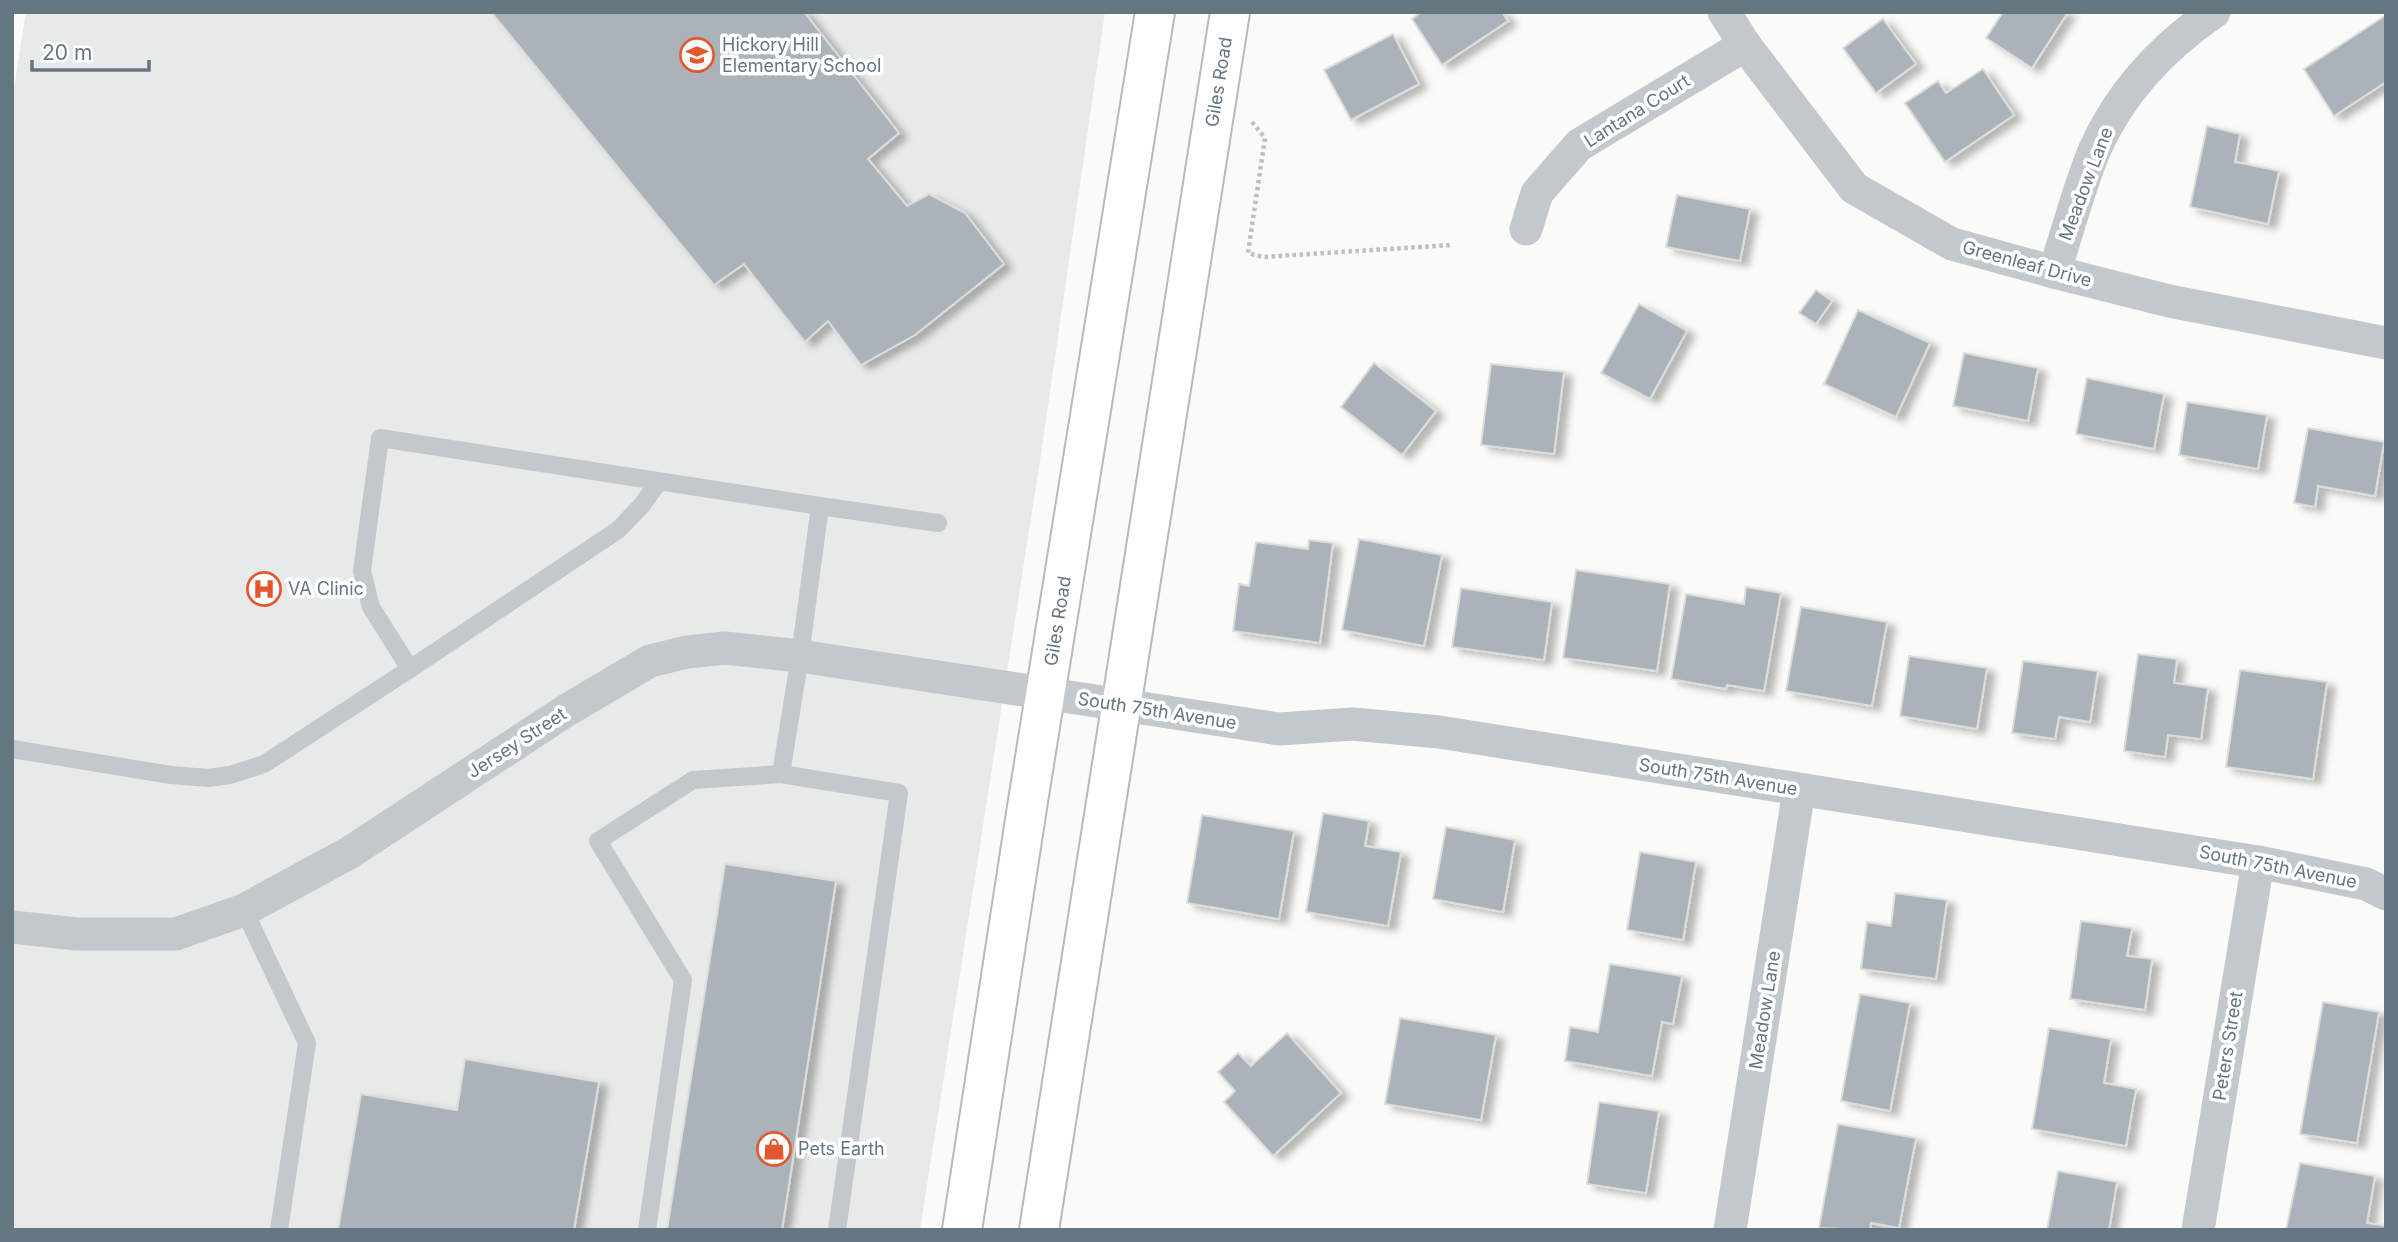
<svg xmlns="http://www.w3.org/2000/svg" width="2398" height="1242" viewBox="0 0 2398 1242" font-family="Inter,sans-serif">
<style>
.built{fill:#e8e9e9}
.building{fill:#aab3b9;stroke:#dcdcda;stroke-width:2;filter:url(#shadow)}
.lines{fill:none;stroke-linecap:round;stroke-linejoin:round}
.primary-casing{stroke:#b5babe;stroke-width:42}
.path{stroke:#bbbfc2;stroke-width:4.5;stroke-dasharray:3.5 3.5;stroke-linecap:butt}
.service{stroke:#c3c8cc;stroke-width:18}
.minor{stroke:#c3c8cc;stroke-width:33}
.primary{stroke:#fff;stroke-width:38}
.labels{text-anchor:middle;stroke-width:7;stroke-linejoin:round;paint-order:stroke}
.poi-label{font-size:18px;fill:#657683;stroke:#fff;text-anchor:start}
.street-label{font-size:18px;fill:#657683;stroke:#fff}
</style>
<defs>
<filter id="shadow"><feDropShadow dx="8" dy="4.5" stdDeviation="3.5" flood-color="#0004"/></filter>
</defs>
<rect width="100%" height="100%" fill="#fafaf8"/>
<!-- built -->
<polygon class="built" points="26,12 1105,12 1041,454 920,1230 12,1230 12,101"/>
<!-- building -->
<g class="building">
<polygon points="491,12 804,12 899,133 868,159 907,206 929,194 965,213 1004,264 915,335 861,365 828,321 805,342 744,264 714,285"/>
<polygon points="1421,12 1502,12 1508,21 1442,65 1412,19"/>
<polygon points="2003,12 2068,12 2032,68 1986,38"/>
<polygon points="2386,15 2386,82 2334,116 2304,69"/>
<polygon points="1883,19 1916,64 1876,93 1843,48"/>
<polygon points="1393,34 1419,84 1351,120 1324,70"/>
<polygon points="1983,69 2014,115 1945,162 1905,103 1938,81 1946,93"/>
<polygon points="2207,126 2240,134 2235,162 2279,171 2268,224 2190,207"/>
<polygon points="1677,195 1750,209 1740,261 1666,247"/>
<polygon points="1816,290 1832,301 1816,324 1799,313"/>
<polygon points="1639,304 1687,331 1650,399 1601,373"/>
<polygon points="1858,310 1930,343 1896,417 1824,384"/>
<polygon points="1964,353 2038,368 2028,421 1953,406"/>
<polygon points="1374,363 1436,411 1402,455 1341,407"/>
<polygon points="1491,364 1564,372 1554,454 1481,445"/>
<polygon points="2087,378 2164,394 2154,449 2076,434"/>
<polygon points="2187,402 2267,415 2258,469 2179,455"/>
<polygon points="2308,428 2384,442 2375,496 2318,486 2315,507 2294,503"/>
<polygon points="1359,539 1442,555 1424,646 1342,630"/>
<polygon points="1309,540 1333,543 1320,643 1233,631 1239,584 1249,586 1256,542 1308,549"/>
<polygon points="1576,570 1670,584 1657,671 1563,658"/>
<polygon points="1746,587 1781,593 1764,691 1727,685 1726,689 1671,679 1686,594 1744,604"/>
<polygon points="1461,588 1552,602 1544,660 1452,647"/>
<polygon points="1801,607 1887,622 1872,706 1786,691"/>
<polygon points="2138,654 2177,659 2174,683 2208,688 2201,739 2168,735 2165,757 2124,751"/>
<polygon points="1909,656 1987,668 1977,729 1900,716"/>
<polygon points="2023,661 2098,671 2090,722 2059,717 2055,739 2012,733"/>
<polygon points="2240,670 2327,682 2313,779 2226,767"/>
<polygon points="1323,813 1369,821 1365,846 1401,852 1388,926 1306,912"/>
<polygon points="1202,815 1294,831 1279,919 1187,903"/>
<polygon points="1446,827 1515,840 1503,912 1433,899"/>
<polygon points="1640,852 1696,862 1683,940 1627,930"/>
<polygon points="725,864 836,881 782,1230 667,1230"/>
<polygon points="1895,893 1947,900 1936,979 1861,969 1867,922 1891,926"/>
<polygon points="2081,921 2132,928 2127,956 2152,959 2145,1010 2070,999"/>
<polygon points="1610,964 1682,976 1673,1024 1662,1022 1652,1076 1565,1061 1570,1027 1598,1032"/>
<polygon points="1860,994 1910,1003 1890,1111 1841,1101"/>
<polygon points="2323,1002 2379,1012 2357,1143 2300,1134"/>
<polygon points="1400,1018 1496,1035 1481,1120 1385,1104"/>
<polygon points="2049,1028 2111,1039 2104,1083 2136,1089 2126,1146 2032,1129"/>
<polygon points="1287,1033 1341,1093 1273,1156 1224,1102 1235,1091 1218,1072 1238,1053 1251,1066"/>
<polygon points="465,1059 599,1082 574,1230 338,1230 361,1094 457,1110"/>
<polygon points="1599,1102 1659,1111 1646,1193 1587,1184"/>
<polygon points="1838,1124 1916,1138 1899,1228 1871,1223 1870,1230 1819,1228"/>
<polygon points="2300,1163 2375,1176 2367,1223 2386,1226 2386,1230 2286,1230"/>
<polygon points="2058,1171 2117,1182 2109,1230 2047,1230"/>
</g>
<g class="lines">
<!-- primary casing -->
<g class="primary-casing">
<g id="primary">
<polyline points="962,1230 1028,801 1155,12"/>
<polyline points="1039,1230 1230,12"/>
</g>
</g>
<!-- path -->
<polyline class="path" points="1252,122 1265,138 1248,253 1263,257 1452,245"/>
<!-- service -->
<g class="service">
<polyline points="659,481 642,505 618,530 410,669 371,607 362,571 380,438 820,506"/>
<polyline points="12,749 171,775 208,778 230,775 264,764 410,669"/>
<polyline points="244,910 307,1043 279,1230"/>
<polyline points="647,1230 683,980 598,841 693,780 781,774"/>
<polyline points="837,1230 899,793 781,774 800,656 820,506 938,523"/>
</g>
<!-- minor -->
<g class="minor">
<polyline points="1724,12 1745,45 1854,188 1952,244 2054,272 2169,301 2386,343"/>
<polyline points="1526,229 1537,193 1579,145 1745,45"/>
<path d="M 2054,272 C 2068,232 2078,189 2095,149 C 2120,93 2163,47 2214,12"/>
<polyline points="12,927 77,934 176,934 244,910 349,853 567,710 650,661 687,652 725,648 800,656 1279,729 1353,724 1439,732 2258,862 2366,884 2386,894"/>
<polyline points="1730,1230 1799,790"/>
<polyline points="2198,1230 2258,862"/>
</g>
<!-- primary -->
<use href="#primary" class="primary"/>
</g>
<!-- icons -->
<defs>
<g id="school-ring" transform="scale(1.75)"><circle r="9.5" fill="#fff" stroke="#e4572e" stroke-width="1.5"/><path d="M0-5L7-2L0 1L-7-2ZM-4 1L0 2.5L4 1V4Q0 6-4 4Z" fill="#e4572e"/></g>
<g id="hospital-ring" transform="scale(1.75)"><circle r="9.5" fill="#fff" stroke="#e4572e" stroke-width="1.5"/><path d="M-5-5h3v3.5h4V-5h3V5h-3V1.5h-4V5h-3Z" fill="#e4572e"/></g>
<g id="shop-ring" transform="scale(1.75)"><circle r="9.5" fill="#fff" stroke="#e4572e" stroke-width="1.5"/><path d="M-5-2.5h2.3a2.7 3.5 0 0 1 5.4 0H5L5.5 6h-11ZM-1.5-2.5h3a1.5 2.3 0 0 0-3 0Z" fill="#e4572e"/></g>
</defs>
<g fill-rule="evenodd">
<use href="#school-ring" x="697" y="55"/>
<use href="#hospital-ring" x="264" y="589"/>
<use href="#shop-ring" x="774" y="1149"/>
</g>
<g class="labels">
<!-- poi labels -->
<g class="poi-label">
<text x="722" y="51">Hickory Hill<tspan x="722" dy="21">Elementary School</tspan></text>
<text x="288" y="595">VA Clinic</text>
<text x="798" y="1155">Pets Earth</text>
</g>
<!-- street labels -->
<g class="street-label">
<text transform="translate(1219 82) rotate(-81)" y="6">Giles Road</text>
<text transform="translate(1637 111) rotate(-32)" y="6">Lantana Court</text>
<text transform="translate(2086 184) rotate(-69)" y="6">Meadow Lane</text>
<text transform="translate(2027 264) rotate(15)" y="6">Greenleaf Drive</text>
<text transform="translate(1058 621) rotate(-81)" y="6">Giles Road</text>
<text transform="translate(1157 711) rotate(9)" y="6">South 75th Avenue</text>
<text transform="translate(517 743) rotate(-33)" y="6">Jersey Street</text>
<text transform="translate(1718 777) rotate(9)" y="6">South 75th Avenue</text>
<text transform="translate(2278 867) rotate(11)" y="6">South 75th Avenue</text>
<text transform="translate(1765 1010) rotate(-81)" y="6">Meadow Lane</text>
<text transform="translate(2228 1046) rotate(-81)" y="6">Peters Street</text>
</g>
</g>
<!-- border -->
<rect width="2398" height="1242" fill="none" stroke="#657683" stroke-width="28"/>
<!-- scale -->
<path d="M32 60v10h117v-10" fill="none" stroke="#657683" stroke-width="3.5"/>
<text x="42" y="60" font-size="21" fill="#657683" stroke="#ffffff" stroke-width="5" paint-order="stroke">20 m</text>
</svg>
